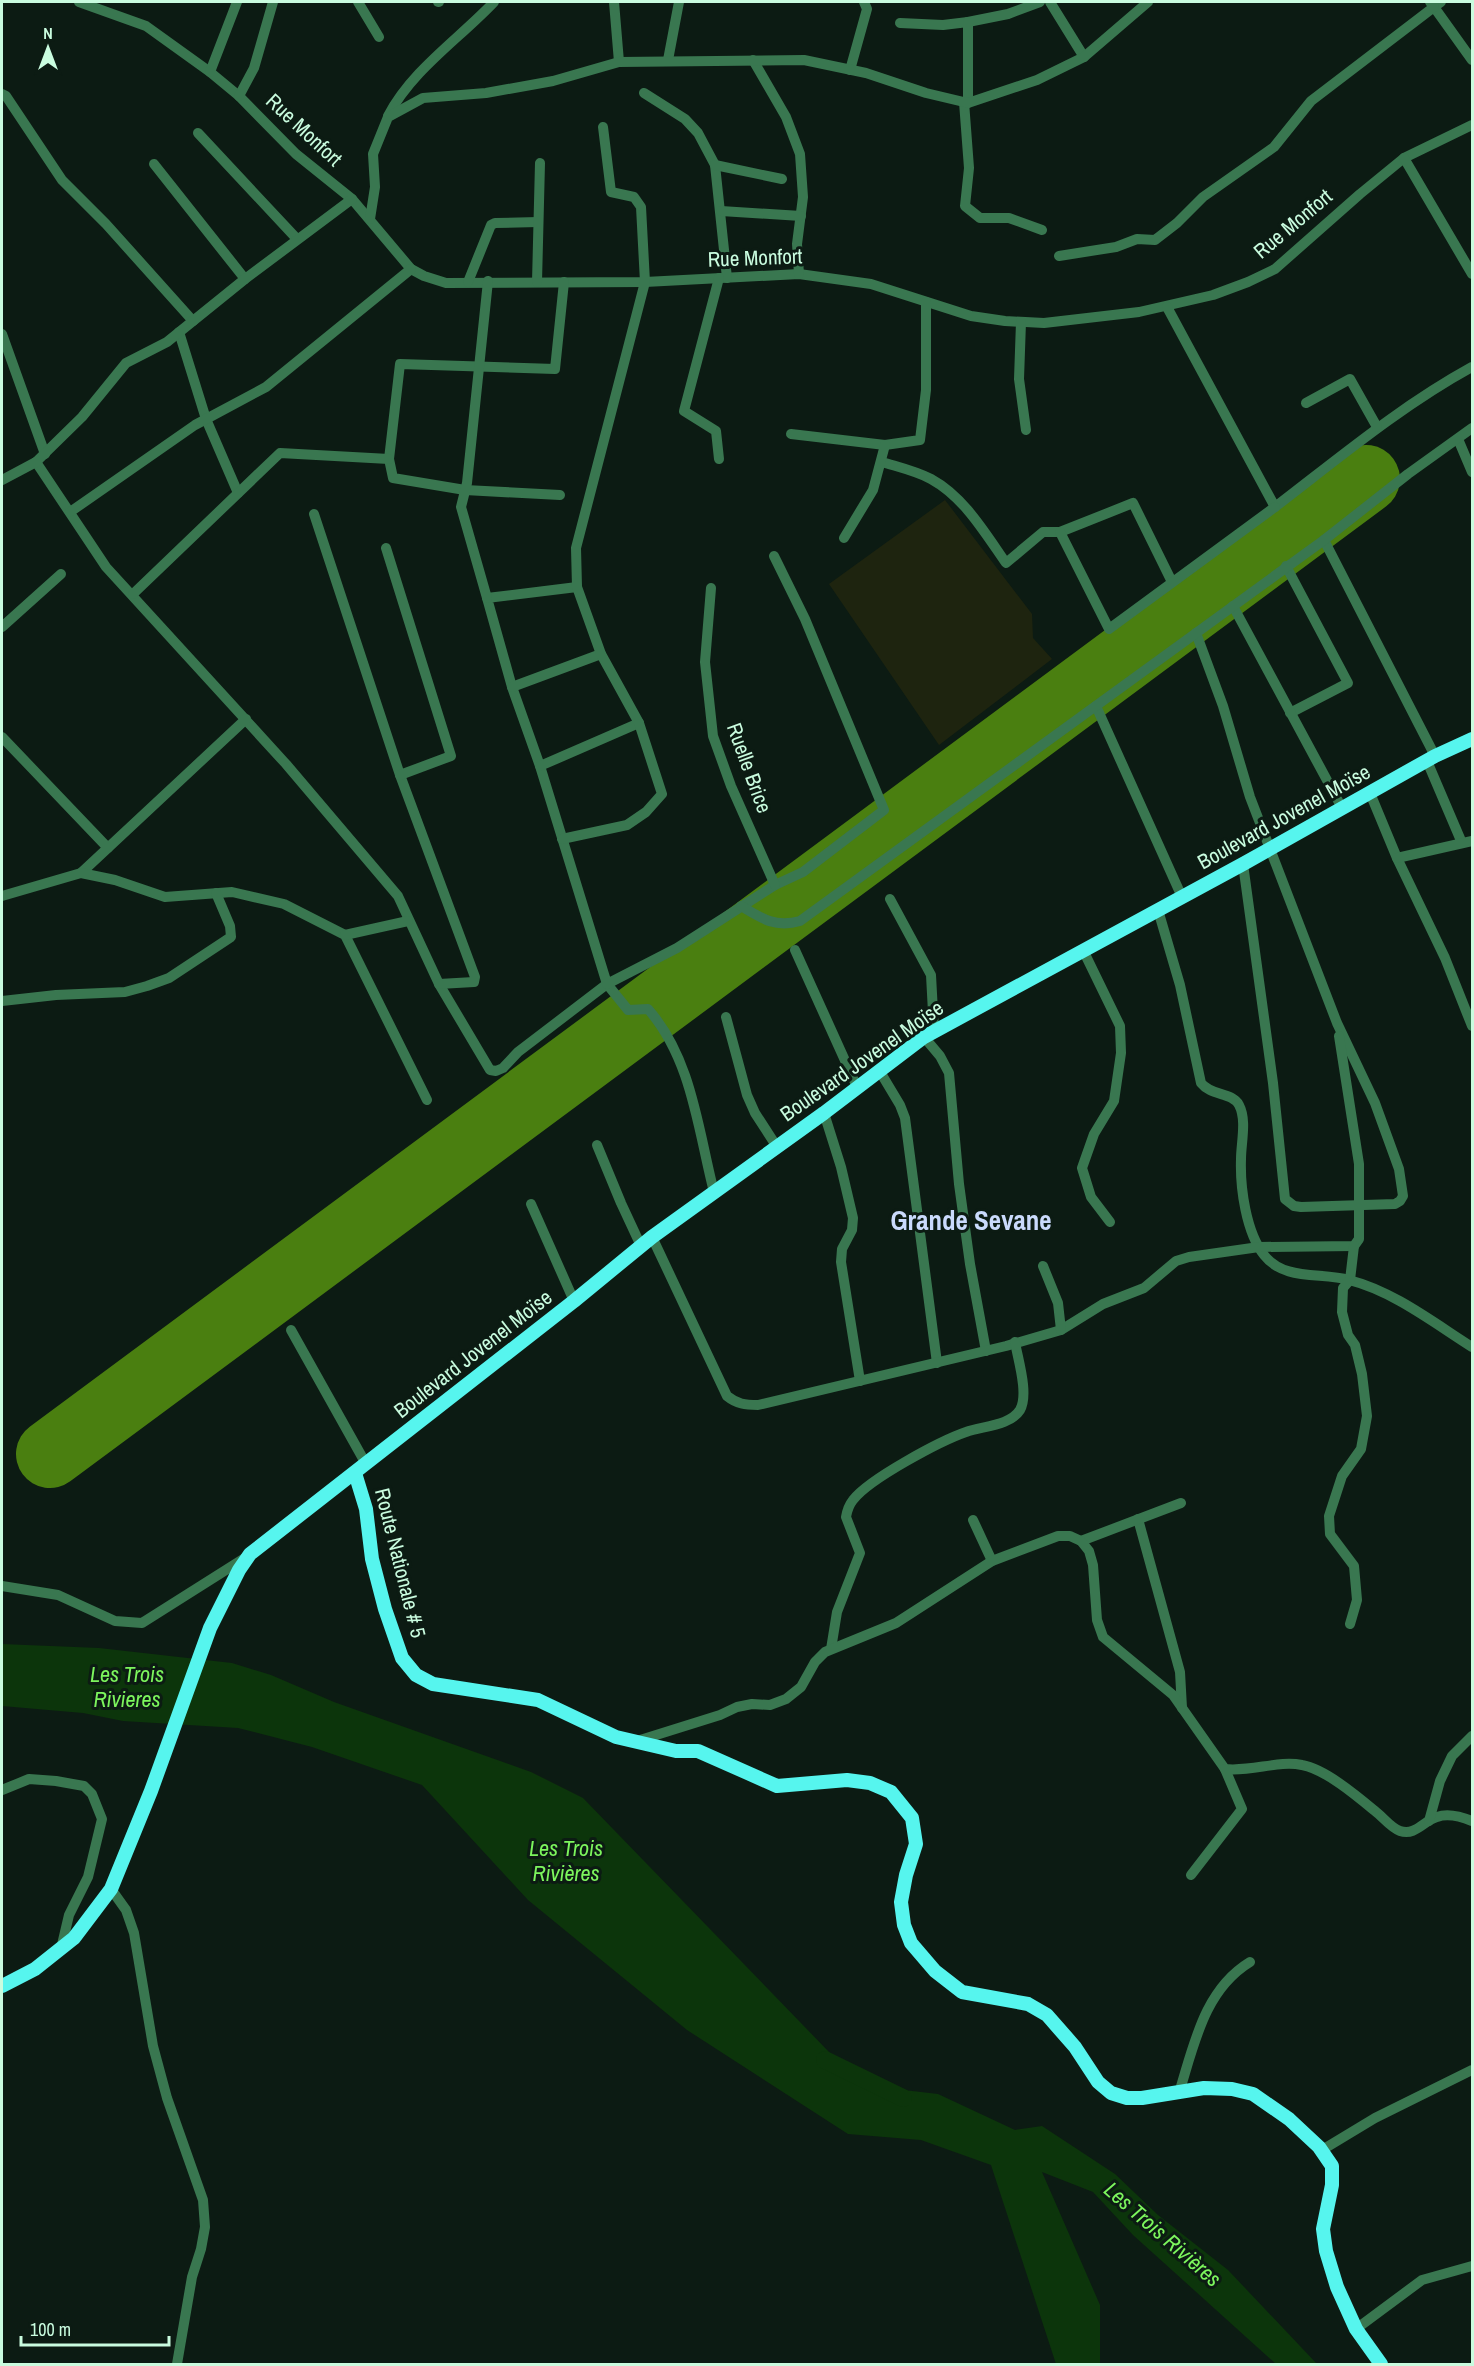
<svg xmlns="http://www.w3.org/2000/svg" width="1474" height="2366" viewBox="0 0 1474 2366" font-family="'Archivo Narrow',sans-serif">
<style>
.park{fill:#1e240f}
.water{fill:#0c350b}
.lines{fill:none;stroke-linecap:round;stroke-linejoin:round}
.river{stroke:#0c350b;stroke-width:18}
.runway{stroke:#4a7f10;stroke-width:68}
.minor{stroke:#397750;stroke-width:10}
.major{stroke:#56f5ee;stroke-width:14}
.labels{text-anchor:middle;stroke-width:6;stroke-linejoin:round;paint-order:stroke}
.street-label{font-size:21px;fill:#c9fcdf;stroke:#0c1b13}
.water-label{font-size:22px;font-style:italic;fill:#7cf55d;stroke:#0c1b13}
.district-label{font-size:27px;font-weight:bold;fill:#cadafc;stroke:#0c1b13}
</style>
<rect width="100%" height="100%" fill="#0c1b13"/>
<!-- park -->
<polygon class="park" points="945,500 1032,614 1033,638 1052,659 939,745 829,584"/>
<!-- water -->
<polygon class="water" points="2,1644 99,1648 232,1663 271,1675 334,1702 531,1772 583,1798 861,2085 938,2094 1015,2130 1042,2126 1115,2174 1158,2215 1228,2270 1317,2364 1276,2364 1133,2235 1093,2192 1042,2172 1100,2305 1100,2364 1056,2364 991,2165 921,2140 848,2134 687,2030 528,1900 422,1785 312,1747 238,1728 123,1721 83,1713 2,1706"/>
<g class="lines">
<!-- river -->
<polyline class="river" points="825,2060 903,2098"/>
<!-- runway -->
<polyline class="runway" points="50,1454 1366,479"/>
<!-- minor -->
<g class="minor">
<polyline points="79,2 146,26 210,72 239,96 296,154 352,199 411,269 424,276 446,283 645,282 799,274 871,284 971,316 1005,321 1044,323 1139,312 1213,295 1248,282 1275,269 1360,194 1404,158 1472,125"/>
<polyline points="358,2 379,37"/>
<polyline points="438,2 439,2"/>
<polyline points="614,2 619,62"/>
<polyline points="1050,2 1084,57"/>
<polyline points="1441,2 1434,7 1472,60"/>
<polyline points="900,23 943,25 968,22"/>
<polyline points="668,60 679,2"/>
<polyline points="753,60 786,117 800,154 803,197 797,244 799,274"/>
<polyline points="850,70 867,9 864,2"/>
<polyline points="210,72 237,2"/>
<polyline points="644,93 685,119 698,133 715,165 727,278"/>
<polyline points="2,94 6,96 62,180 106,224 193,321"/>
<polyline points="239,96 254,68 273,2"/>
<polyline points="964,102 969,168 965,206 980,218 1009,218 1042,230"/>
<polyline points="968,103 968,22 1008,14 1040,2"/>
<path d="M 388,116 C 412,70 459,39 494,2"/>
<polyline points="198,133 297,239"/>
<polyline points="1404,158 1472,274"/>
<polyline points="154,164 245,279"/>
<polyline points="715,165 782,179"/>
<polyline points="721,211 801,216"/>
<polyline points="370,219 375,187 373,154 388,117 423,98 486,93 553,81 619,62 804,60 866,73 926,93 968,103 1037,80 1084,57 1148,2"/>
<polyline points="1059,256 1116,247 1137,239 1155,240 1177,223 1203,197 1274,147 1311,101 1434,7 1430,2"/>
<polyline points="719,278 684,411 716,431 719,459"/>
<polyline points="468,282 491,225 495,223 538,222"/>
<polyline points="537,282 540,163"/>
<path d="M 1167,307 L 1275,507 C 1339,458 1401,406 1472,367"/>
<polyline points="1021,322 1019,379 1026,430"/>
<polyline points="179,332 206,419 238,493"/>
<polyline points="2,334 45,454"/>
<polyline points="1306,403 1350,379 1377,427"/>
<polyline points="791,434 885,445 920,440 926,390 926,302"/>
<polyline points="1458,439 1472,472"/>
<path d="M 36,462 L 106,567 L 286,764 L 398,896 L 439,984 L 490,1070 L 496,1071 L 503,1068 L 518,1052 L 607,984 L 628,1010 L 648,1009 C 692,1059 698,1130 714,1192"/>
<path d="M 882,462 C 898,467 916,471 931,479 C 964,497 985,533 1006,563 L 1043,532 L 1060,532 L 1133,503 L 1172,582"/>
<polyline points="2,480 36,462 82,417 126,363 167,342 245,279 352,199"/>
<polyline points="560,495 465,490 393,478 389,459 400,364 555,369 564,282"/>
<polyline points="70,512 195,425 266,387 411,269"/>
<polyline points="314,514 400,775 475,977 474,982 439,984"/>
<polyline points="1060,532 1109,629 1275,507"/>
<polyline points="844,538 873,490 885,445"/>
<polyline points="1324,540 1435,756"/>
<polyline points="386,548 451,756 400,775"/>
<polyline points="1286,566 1348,683 1290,713"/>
<polyline points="577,587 487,598 512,687 540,766 607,984 677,948 775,885 803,872 884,810 805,619 774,556"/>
<polyline points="711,588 705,662 713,736 731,786 775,885"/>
<polyline points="133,594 280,453 389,459"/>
<polyline points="487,598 461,507 467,483 488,281"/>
<polyline points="1233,606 1342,808"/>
<polyline points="2,627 61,574"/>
<polyline points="1196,633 1223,706 1250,797 1337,1023 1375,1103 1399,1169 1403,1196 1400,1201 1395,1204 1301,1207 1294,1206 1285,1199 1273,1083 1243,864"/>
<polyline points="512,687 601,654"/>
<polyline points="1096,706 1182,897"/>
<polyline points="2,737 108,848"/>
<polyline points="1427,761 1462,843"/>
<polyline points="540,766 639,723"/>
<polyline points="1370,793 1397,858 1445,958 1472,1026"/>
<polyline points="562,839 627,825 646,812 662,794 639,723 601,654 577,587 576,548 645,282 641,207 634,197 611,192 603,127"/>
<polyline points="1397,858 1472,841"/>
<polyline points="81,873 246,719"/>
<polyline points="2,896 81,873 115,880 165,897 232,892 284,904 345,935 427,1100"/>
<polyline points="890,899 931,975 934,1031"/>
<path d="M 741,906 C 762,919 776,928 800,921 L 1324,540 L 1408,474 L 1472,428"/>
<path d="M 1158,910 L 1180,985 L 1201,1083 C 1211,1096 1232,1092 1239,1105 C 1247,1120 1241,1143 1241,1159 C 1240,1188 1246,1232 1264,1255 C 1284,1281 1321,1272 1349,1280 C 1393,1291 1434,1323 1472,1347"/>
<polyline points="345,935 408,921"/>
<polyline points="795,950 857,1087"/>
<polyline points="1083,950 1120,1026 1121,1053 1114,1101 1094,1134 1082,1168 1091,1197 1110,1222"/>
<polyline points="2,1001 56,995 125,992 147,986 169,978 231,937 230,926 216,893"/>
<polyline points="726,1017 747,1095 755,1113 777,1147"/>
<polyline points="924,1037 940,1056 949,1073 959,1184 970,1264 986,1351"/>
<polyline points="879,1070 900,1105 905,1118 937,1363"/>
<polyline points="824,1113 841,1167 853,1218 852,1230 842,1249 841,1262 860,1381"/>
<polyline points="597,1145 621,1203 641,1246"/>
<polyline points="531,1204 574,1301"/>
<path d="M 652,1237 L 727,1396 C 737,1404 745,1405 758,1405 L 1006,1346 L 1061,1330 L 1103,1304 L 1144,1288 L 1176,1261 L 1189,1257 L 1259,1247 L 1354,1246 L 1359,1239 L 1359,1164 L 1339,1036"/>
<polyline points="1043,1266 1058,1303 1061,1330"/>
<polyline points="291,1330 366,1464"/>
<polyline points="1138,1519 1180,1672 1182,1708"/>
<polyline points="973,1520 992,1561"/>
<polyline points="1081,1541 1181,1503"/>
<polyline points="2,1586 58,1595 115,1621 142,1623 248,1556"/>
<polyline points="1350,1624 1357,1600 1354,1566 1330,1534 1329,1516 1342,1476 1361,1449 1367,1416 1362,1374 1355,1345 1348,1335 1342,1312 1343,1288 1350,1280 1354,1246"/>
<path d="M 831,1649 L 837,1612 L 860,1553 L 846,1517 C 847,1511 849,1505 853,1500 C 869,1479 940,1441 966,1432 C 982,1426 1010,1426 1020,1410 C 1029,1394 1018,1360 1015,1342"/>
<path d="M 637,1741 L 720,1715 L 737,1707 L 752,1704 L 770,1705 L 786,1699 L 801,1687 L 815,1662 L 825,1652 L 896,1623 L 992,1561 L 1058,1536 L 1070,1536 L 1081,1541 L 1089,1551 L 1093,1565 L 1097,1620 L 1103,1637 L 1173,1695 L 1225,1769 C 1252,1772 1278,1760 1302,1765 C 1325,1769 1357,1796 1375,1811 C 1383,1817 1391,1828 1400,1831 C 1416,1836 1423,1821 1437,1817 C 1448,1813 1462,1817 1472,1821"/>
<polyline points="2,1790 29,1779 56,1781 84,1786 92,1794 102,1819 88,1877 69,1915 61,1949"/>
<polyline points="1429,1821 1440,1781 1452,1756 1472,1736"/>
<polyline points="1191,1875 1242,1809 1225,1769"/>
<polyline points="111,1889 126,1910 134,1933 153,2046 167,2098 203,2200 205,2227 201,2249 192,2277 177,2364"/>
<path d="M 1179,2093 C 1194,2045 1204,1990 1250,1962"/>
<polyline points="1322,2150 1375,2118 1472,2070"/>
<polyline points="1356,2329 1422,2280 1472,2266"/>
</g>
<!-- major -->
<g class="major">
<polyline points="355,1473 366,1509 372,1559 385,1609 402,1658 416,1675 433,1684 538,1700 616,1737 676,1751 698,1751 777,1786 847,1780 870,1783 891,1792 912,1818 916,1844 906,1875 901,1902 904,1925 911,1943 935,1971 962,1992 1028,2004 1047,2015 1075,2047 1098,2082 1111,2093 1127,2098 1142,2098 1204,2088 1232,2089 1253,2094 1289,2119 1319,2147 1332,2166 1332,2185 1323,2229 1326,2251 1337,2287 1356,2329 1381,2364"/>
<polyline points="2,1986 35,1969 74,1938 111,1889 151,1791 210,1628 239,1570 250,1554 574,1301 652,1237 824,1113 924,1037 1243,864 1435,756 1472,739"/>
</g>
</g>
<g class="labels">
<!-- street labels -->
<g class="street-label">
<text transform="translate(304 130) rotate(43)" y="7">Rue Monfort</text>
<text transform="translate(1293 224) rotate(-40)" y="7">Rue Monfort</text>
<text transform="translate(755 258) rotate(-2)" y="7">Rue Monfort</text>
<text transform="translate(749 768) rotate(70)" y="7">Ruelle Brice</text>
<text transform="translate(1284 817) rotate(-29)" y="7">Boulevard Jovenel Moïse</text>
<text transform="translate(862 1061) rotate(-35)" y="7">Boulevard Jovenel Moïse</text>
<text transform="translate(473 1354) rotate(-38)" y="7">Boulevard Jovenel Moïse</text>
<text transform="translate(400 1563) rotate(76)" y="7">Route Nationale # 5</text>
</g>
<!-- water labels -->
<g class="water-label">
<text x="127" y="1682">Les Trois<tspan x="127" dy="25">Rivieres</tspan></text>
<text x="566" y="1856">Les Trois<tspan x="566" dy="25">Rivières</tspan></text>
<text transform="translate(1163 2234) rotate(41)" y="8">Les Trois Rivières</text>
</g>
<!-- district labels -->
<g class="district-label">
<text x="971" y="1230">Grande Sevane</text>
</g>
</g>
<!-- border -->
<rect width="1474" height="2366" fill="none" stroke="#c9fcdf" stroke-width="6"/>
<!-- north arrow -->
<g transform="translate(48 48)" stroke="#0c1b13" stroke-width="4.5" paint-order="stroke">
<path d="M0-4.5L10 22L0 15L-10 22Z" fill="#c9fcdf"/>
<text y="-9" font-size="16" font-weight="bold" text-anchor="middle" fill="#c9fcdf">N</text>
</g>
<!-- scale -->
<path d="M21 2336v9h148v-9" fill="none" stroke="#c9fcdf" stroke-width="3"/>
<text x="30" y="2336" font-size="18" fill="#c9fcdf" stroke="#0c1b13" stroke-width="4.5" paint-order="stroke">100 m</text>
</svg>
